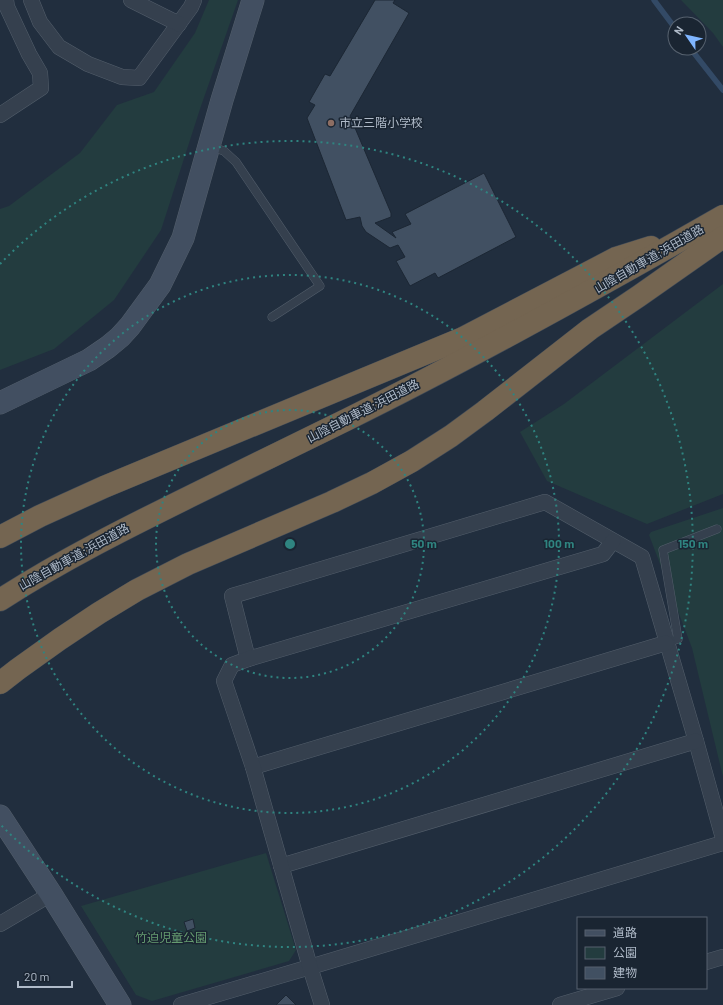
<svg xmlns="http://www.w3.org/2000/svg" width="723" height="1005" viewBox="0 0 723 1005" font-family="Barlow,'Noto Sans JP',sans-serif">
<style>
.green{fill:#233c3f}
.lines{fill:none;stroke-linecap:round;stroke-linejoin:round}
.stream{stroke:#334a66;stroke-width:5.5}
.building{fill:#415062;stroke:#1c2734}
.lane-casing{stroke:#535e6b;stroke-width:9}
.street-casing{stroke:#535e6b;stroke-width:16}
.secondary-casing{stroke:#535e6b;stroke-width:23}
.highway-casing{stroke:#404b58;stroke-width:23}
.lane{stroke:#35404e;stroke-width:8}
.street{stroke:#35404e;stroke-width:15}
.secondary{stroke:#424f61;stroke-width:22}
.highway{stroke:#746551;stroke-width:22}
.ring{fill:none;stroke:#2f8480;stroke-width:2;stroke-dasharray:2 4}
.education-dot{fill:#8d6e63;stroke:#1a2532;stroke-width:1.5}
.labels{text-anchor:middle;stroke-width:3;stroke-linejoin:round;paint-order:stroke}
.poi-label{font-size:12px;fill:#b0bbc9;stroke:#1a2532;text-anchor:start}
.street-label{font-size:12px;fill:#b0bbc9;stroke:#1a2532}
.park-label{font-size:12px;fill:#659c70;stroke:#1a2532}
.centre{fill:#2f8480;stroke:#1a2532;stroke-width:2}
.ring-label{font-size:12px;text-anchor:middle;font-weight:bold;fill:#2f8480;stroke:#1a2532;stroke-width:3;stroke-linejoin:round;paint-order:stroke}
</style>
<rect width="100%" height="100%" fill="#212e3e"/>
<!-- green -->
<g class="green">
<polygon points="209,0 238,0 200,109 161,230 114,300 54,349 0,370 0,209 9,206 80,153 117,105 154,92 195,33"/>
<polygon points="681,0 723,0 723,47 713,33"/>
<polygon points="723,284 723,494 647,524 547,481 520,432 564,404"/>
<polygon points="723,508 723,777 692,648 649,535 651,532"/>
<polygon points="266,853 296,950 289,961 152,1001 136,995 81,906"/>
</g>
<g class="lines">
<!-- stream -->
<g class="stream">
<polyline points="654,0 675,28"/>
<polyline points="690,48 723,90"/>
</g>
</g>
<!-- building -->
<g class="building">
<polygon points="375,0 395,0 393,3 409,13 350,116 391,213 391,217 375,223 396,238 392,232 411,224 405,214 484,173 516,237 438,278 435,273 410,286 396,261 405,257 398,245 390,248 366,232 362,226 360,217 346,220 307,118 315,105 309,102 325,74 330,76"/>
<polygon points="193,919 195,928 187,931 184,922"/>
<polygon points="286,995 296,1005 276,1005"/>
</g>
<g class="lines">
<!-- lane casing -->
<g class="lane-casing">
<g id="lane">
<polyline points="209,146 224,151 236,162 320,286 272,317"/>
<polyline points="666,643 678,639 663,550 717,529"/>
</g>
</g>
<!-- street casing -->
<g class="street-casing">
<g id="street">
<polyline points="31,0 40,22 59,47 88,64 122,77 139,78 191,7 194,0"/>
<polyline points="131,0 179,24"/>
<polyline points="0,115 41,88 40,73 29,54 7,7 6,0"/>
<polyline points="248,659 232,596 545,502 642,557 696,741 723,838"/>
<polyline points="253,767 666,643"/>
<polyline points="281,866 696,741"/>
<polyline points="0,924 51,894"/>
<polyline points="706,962 723,957"/>
<polyline points="181,1005 310,967 723,843"/>
<polyline points="322,1005 310,967 253,767 224,681 232,665 248,659 603,554 613,541"/>
<polyline points="560,1005 617,988"/>
</g>
</g>
<!-- secondary casing -->
<g class="secondary-casing">
<g id="secondary">
<polyline points="0,403 89,360 108,347 120,337 130,326 160,285 183,238 222,100 253,0"/>
<polyline points="0,816 51,894 120,1005"/>
</g>
</g>
<!-- highway casing -->
<g class="highway-casing">
<g id="highway">
<polyline points="0,537 40,516 104,487 463,338 616,258 651,247"/>
<path d="M 0,600 C 62,560 128,527 195,494 C 245,469 296,445 346,420 C 474,357 599,287 723,216"/>
<polyline points="0,683 18,669 60,639 99,613 137,590 188,564 332,502 372,483 412,461 451,436 485,411 590,329 639,296 723,237"/>
</g>
</g>
<!-- lane -->
<use href="#lane" class="lane"/>
<!-- street -->
<use href="#street" class="street"/>
<!-- secondary -->
<use href="#secondary" class="secondary"/>
<!-- highway -->
<use href="#highway" class="highway"/>
</g>
<!-- distance rings -->
<g class="ring">
<circle cx="290" cy="544" r="134"/>
<circle cx="290" cy="544" r="269"/>
<path d="M0 264A403 403 0 1 1 0 824"/>
</g>
<!-- markers -->
<circle class="education-dot" cx="331" cy="123" r="4"/>
<g class="labels">
<!-- poi labels -->
<g class="poi-label">
<text x="339" y="127">市立三階小学校</text>
</g>
<!-- street labels -->
<g class="street-label">
<text transform="translate(649 259) rotate(-30)" y="4">山陰自動車道;浜田道路</text>
<text transform="translate(363 411) rotate(-27)" y="4">山陰自動車道;浜田道路</text>
<text transform="translate(74 557) rotate(-29)" y="4">山陰自動車道;浜田道路</text>
</g>
<!-- park labels -->
<g class="park-label">
<text x="171" y="942">竹迫児童公園</text>
</g>
</g>
<circle cx="290" cy="544" r="6" class="centre"/>
<g class="ring-label">
<text x="424" y="548">50 m</text>
<text x="559" y="548">100 m</text>
<text x="693" y="548">150 m</text>
</g>
<!-- legend -->
<rect x="577" y="917" width="130" height="72" fill="#1a2532" stroke="#56616e"/>
<rect x="585" y="930" width="20" height="6" fill="#424f61" stroke="#56616e"/>
<text x="613" y="937" font-size="12" fill="#b0bbc9">道路</text>
<rect x="585" y="947" width="20" height="12" fill="#233c3f" stroke="#56616e"/>
<text x="613" y="957" font-size="12" fill="#b0bbc9">公園</text>
<rect x="585" y="967" width="20" height="12" fill="#415062" stroke="#56616e"/>
<text x="613" y="977" font-size="12" fill="#b0bbc9">建物</text>
<!-- north arrow -->
<g transform="translate(687 36) rotate(304)"><circle r="19" fill="#1a2532" stroke="#56616e"/>
<path d="M0-3L7 15L0 10L-7 15Z" fill="#7fb5ff"/>
<text y="-6" font-size="11" font-weight="bold" text-anchor="middle" fill="#b0bbc9">N</text>
</g>
<!-- scale -->
<path d="M18 981v6h54v-6" fill="none" stroke="#b0bbc9" stroke-width="2"/>
<text x="24" y="981" font-size="12" fill="#b0bbc9" stroke="#1a2532" stroke-width="3" paint-order="stroke">20 m</text>
</svg>
